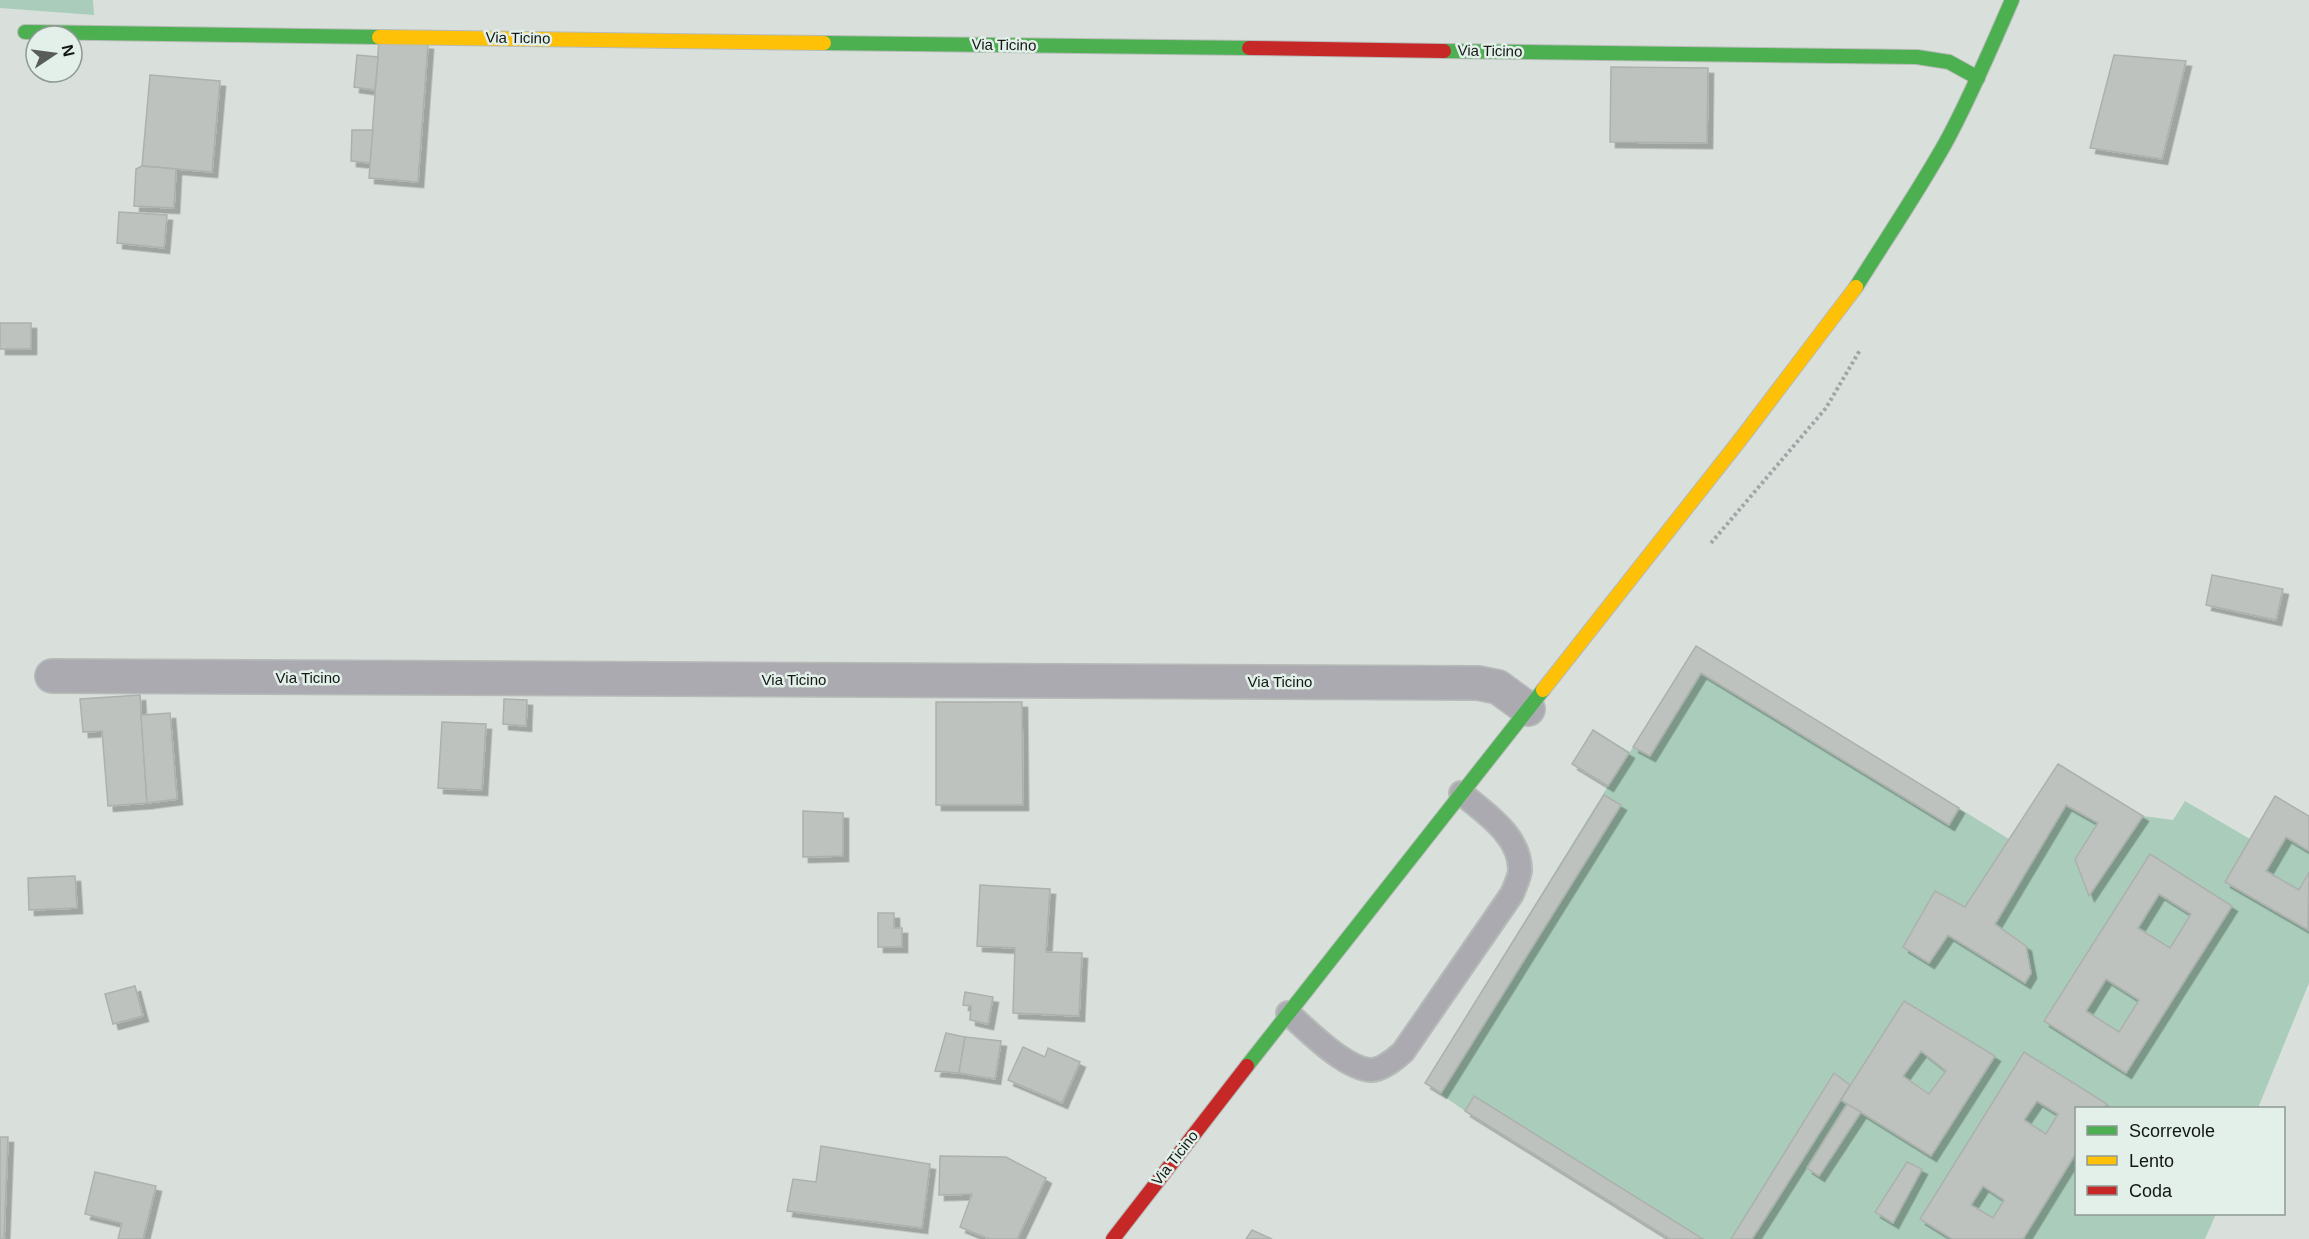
<svg xmlns="http://www.w3.org/2000/svg" width="2309" height="1239" viewBox="0 0 2309 1239" font-family="Arial,sans-serif">
<style>
.green{fill:#a9cdba}
.building{fill:#bdc2bf;stroke:#acb1ae;stroke-width:1.5;fill-rule:evenodd;filter:url(#shadow)}
.lines{fill:none;stroke-linecap:round;stroke-linejoin:round}
.lane-casing{stroke:#b6bbb8;stroke-width:26}
.street-casing{stroke:#b6bbb8;stroke-width:36}
.fast-casing{stroke:#b6bbb8;stroke-width:16}
.slow-casing{stroke:#b6bbb8;stroke-width:16}
.jam-casing{stroke:#b6bbb8;stroke-width:16}
.path{stroke:#a3a4a7;stroke-width:4;stroke-dasharray:3 3;stroke-linecap:butt}
.lane{stroke:#acaab1;stroke-width:22}
.street{stroke:#acaab1;stroke-width:33}
.fast{stroke:#4caf50;stroke-width:14}
.slow{stroke:#ffc107;stroke-width:14}
.jam{stroke:#c62828;stroke-width:14}
.labels{text-anchor:middle;stroke-width:5;stroke-linejoin:round;paint-order:stroke}
.street-label{font-size:15px;fill:#121714;stroke:#e3f0e9}
</style>
<defs>
<filter id="shadow"><feDropShadow dx="5.5" dy="5.5" stdDeviation="0" flood-color="#0004"/></filter>
</defs>
<rect width="100%" height="100%" fill="#d9e0dc"/>
<!-- green -->
<g class="green">
<polygon points="0,0 93,0 94,15 0,8"/>
<polygon points="1696,646 2009,839 2059,764 2143,816 2173,820 2185,801 2250,839 2309,816 2309,983 2258,1108 2076,1108 2076,1214 2216,1214 2205,1239 1670,1239 1465,1111 1425,1083 1608,786 1572,764 1593,730 1630,752"/>
</g>
<!-- building -->
<g class="building">
<polygon points="379,40 428,44 418,182 369,178"/>
<polygon points="357,55 378,57 375,90 354,87"/>
<polygon points="2114,55 2186,61 2162,159 2090,148"/>
<polygon points="1611,67 1708,68 1707,143 1610,142"/>
<polygon points="150,75 220,81 212,172 142,166"/>
<polygon points="352,130 373,130 370,163 351,161"/>
<polygon points="142,166 176,169 174,208 134,206 136,169"/>
<polygon points="119,212 167,215 164,248 117,243"/>
<rect x="0" y="323" width="31" height="26"/>
<polygon points="2212,575 2283,589 2276,620 2206,605"/>
<polygon points="1696,646 1959,808 1949,825 1701,673 1650,756 1633,747"/>
<polygon points="140,695 147,803 108,806 102,731 83,732 80,699"/>
<polygon points="504,699 527,700 526,726 503,724"/>
<polygon points="936,702 1022,702 1023,805 936,805"/>
<polygon points="170,713 177,799 147,803 141,715"/>
<polygon points="442,722 486,724 482,790 438,788"/>
<polygon points="1593,730 1629,753 1608,786 1572,764"/>
<polygon points="2058,764 2143,816 2089,896 2075,859 2098,823 2066,805 1995,924 2026,946 2031,973 2025,983 1948,935 1929,963 1903,947 1935,891 1965,907"/>
<polygon points="1604,795 1621,805 1441,1093 1425,1083"/>
<polygon points="2275,796 2309,816 2309,851 2286,837 2266,871 2299,890 2309,872 2308,930 2225,882"/>
<polygon points="803,811 843,813 843,856 803,857"/>
<path d="M 2150,854 L 2232,906 L 2126,1073 L 2044,1021 ZM 2159,894 L 2191,914 L 2170,948 L 2138,928 ZM 2106,979 L 2139,1000 L 2119,1032 L 2086,1011 Z"/>
<polygon points="75,876 77,908 29,910 28,878"/>
<polygon points="980,885 1050,889 1046,952 1082,953 1079,1016 1013,1013 1015,948 977,946"/>
<polygon points="878,913 894,913 894,928 902,928 902,947 878,947"/>
<polygon points="135,986 143,1016 113,1024 105,994"/>
<polygon points="965,992 993,997 988,1024 970,1020 971,1006 963,1005"/>
<path d="M 1904,1001 L 1995,1056 L 1931,1156 L 1841,1100 ZM 1921,1051 L 1946,1071 L 1929,1094 L 1903,1076 Z"/>
<polygon points="946,1033 965,1037 959,1073 935,1071"/>
<polygon points="965,1037 1001,1041 995,1079 959,1073"/>
<polygon points="1023,1047 1045,1057 1048,1048 1080,1062 1062,1103 1008,1080"/>
<path d="M 2024,1052 L 2107,1104 L 2104,1108 L 2076,1108 L 2076,1153 L 2023,1239 L 1952,1239 L 1920,1219 ZM 2037,1101 L 2058,1114 L 2046,1134 L 2024,1120 ZM 1983,1186 L 2004,1200 L 1993,1218 L 1971,1205 Z"/>
<polygon points="1834,1073 1850,1085 1752,1239 1731,1239"/>
<polygon points="1474,1096 1703,1239 1670,1239 1465,1111"/>
<polygon points="1847,1104 1861,1112 1819,1176 1807,1168"/>
<polygon points="0,1137 8,1137 4,1239 0,1239"/>
<polygon points="821,1146 930,1164 922,1228 787,1211 793,1179 816,1182"/>
<polygon points="940,1156 1006,1157 1046,1178 1017,1239 989,1239 960,1227 972,1194 939,1195"/>
<polygon points="1907,1162 1922,1169 1893,1223 1875,1212"/>
<polygon points="95,1172 156,1186 143,1239 118,1239 122,1223 85,1214"/>
<polygon points="1252,1230 1272,1239 1246,1239"/>
</g>
<g class="lines">
<!-- lane casing -->
<g class="lane-casing">
<path id="lane" d="M 1288,1013 C 1307,1030 1345,1069 1371,1070 C 1382,1070 1395,1059 1403,1052 L 1512,894 C 1515,887 1519,878 1520,871 C 1521,836 1485,813 1461,793"/>
</g>
<!-- street casing -->
<g class="street-casing">
<polyline id="street" points="52,676 1478,683 1498,687 1528,709"/>
</g>
<!-- fast casing -->
<g class="fast-casing">
<g id="fast">
<polyline points="25,32 379,37"/>
<polyline points="824,43 1249,48"/>
<polyline points="1444,51 1917,57 1949,62 1978,78"/>
<path d="M 1856,287 C 1886,239 1918,192 1946,142 C 1971,96 1991,48 2012,0"/>
<polyline points="1247,1066 1543,690"/>
</g>
</g>
<!-- slow casing -->
<g class="slow-casing">
<g id="slow">
<polyline points="379,37 824,43"/>
<polyline points="1543,690 1740,440 1856,287"/>
</g>
</g>
<!-- jam casing -->
<g class="jam-casing">
<g id="jam">
<polyline points="1249,48 1444,51"/>
<polyline points="1113,1239 1247,1066"/>
</g>
</g>
<!-- path -->
<polyline class="path" points="1711,543 1826,408 1860,350"/>
<!-- lane -->
<use href="#lane" class="lane"/>
<!-- street -->
<use href="#street" class="street"/>
<!-- fast -->
<use href="#fast" class="fast"/>
<!-- slow -->
<use href="#slow" class="slow"/>
<!-- jam -->
<use href="#jam" class="jam"/>
</g>
<g class="labels">
<!-- street labels -->
<g class="street-label">
<text transform="translate(518 38) rotate(1)" y="5">Via Ticino</text>
<text transform="translate(1004 45) rotate(1)" y="5">Via Ticino</text>
<text transform="translate(1490 51) rotate(1)" y="5">Via Ticino</text>
<text x="308" y="683">Via Ticino</text>
<text x="794" y="685">Via Ticino</text>
<text x="1280" y="687">Via Ticino</text>
<text transform="translate(1175 1158) rotate(-52)" y="5">Via Ticino</text>
</g>
</g>
<!-- legend -->
<rect x="2075" y="1107" width="210" height="108" fill="#e3f0e9" stroke="#8f9994" stroke-width="1.5"/>
<rect x="2087" y="1126" width="30" height="9" fill="#4caf50" stroke="#8f9994" stroke-width="1.5"/>
<text x="2129" y="1137" font-size="18" fill="#121714">Scorrevole</text>
<rect x="2087" y="1156" width="30" height="9" fill="#ffc107" stroke="#8f9994" stroke-width="1.5"/>
<text x="2129" y="1167" font-size="18" fill="#121714">Lento</text>
<rect x="2087" y="1186" width="30" height="9" fill="#c62828" stroke="#8f9994" stroke-width="1.5"/>
<text x="2129" y="1197" font-size="18" fill="#121714">Coda</text>
<!-- north arrow -->
<g transform="translate(54 54) rotate(77)"><circle r="28" fill="#e3f0e9" stroke="#8f9994" stroke-width="1.5"/>
<path d="M0-4.5L10 22L0 15L-10 22Z" fill="#585d5a"/>
<text y="-9" font-size="16" font-weight="bold" text-anchor="middle" fill="#121714">N</text>
</g>
</svg>
